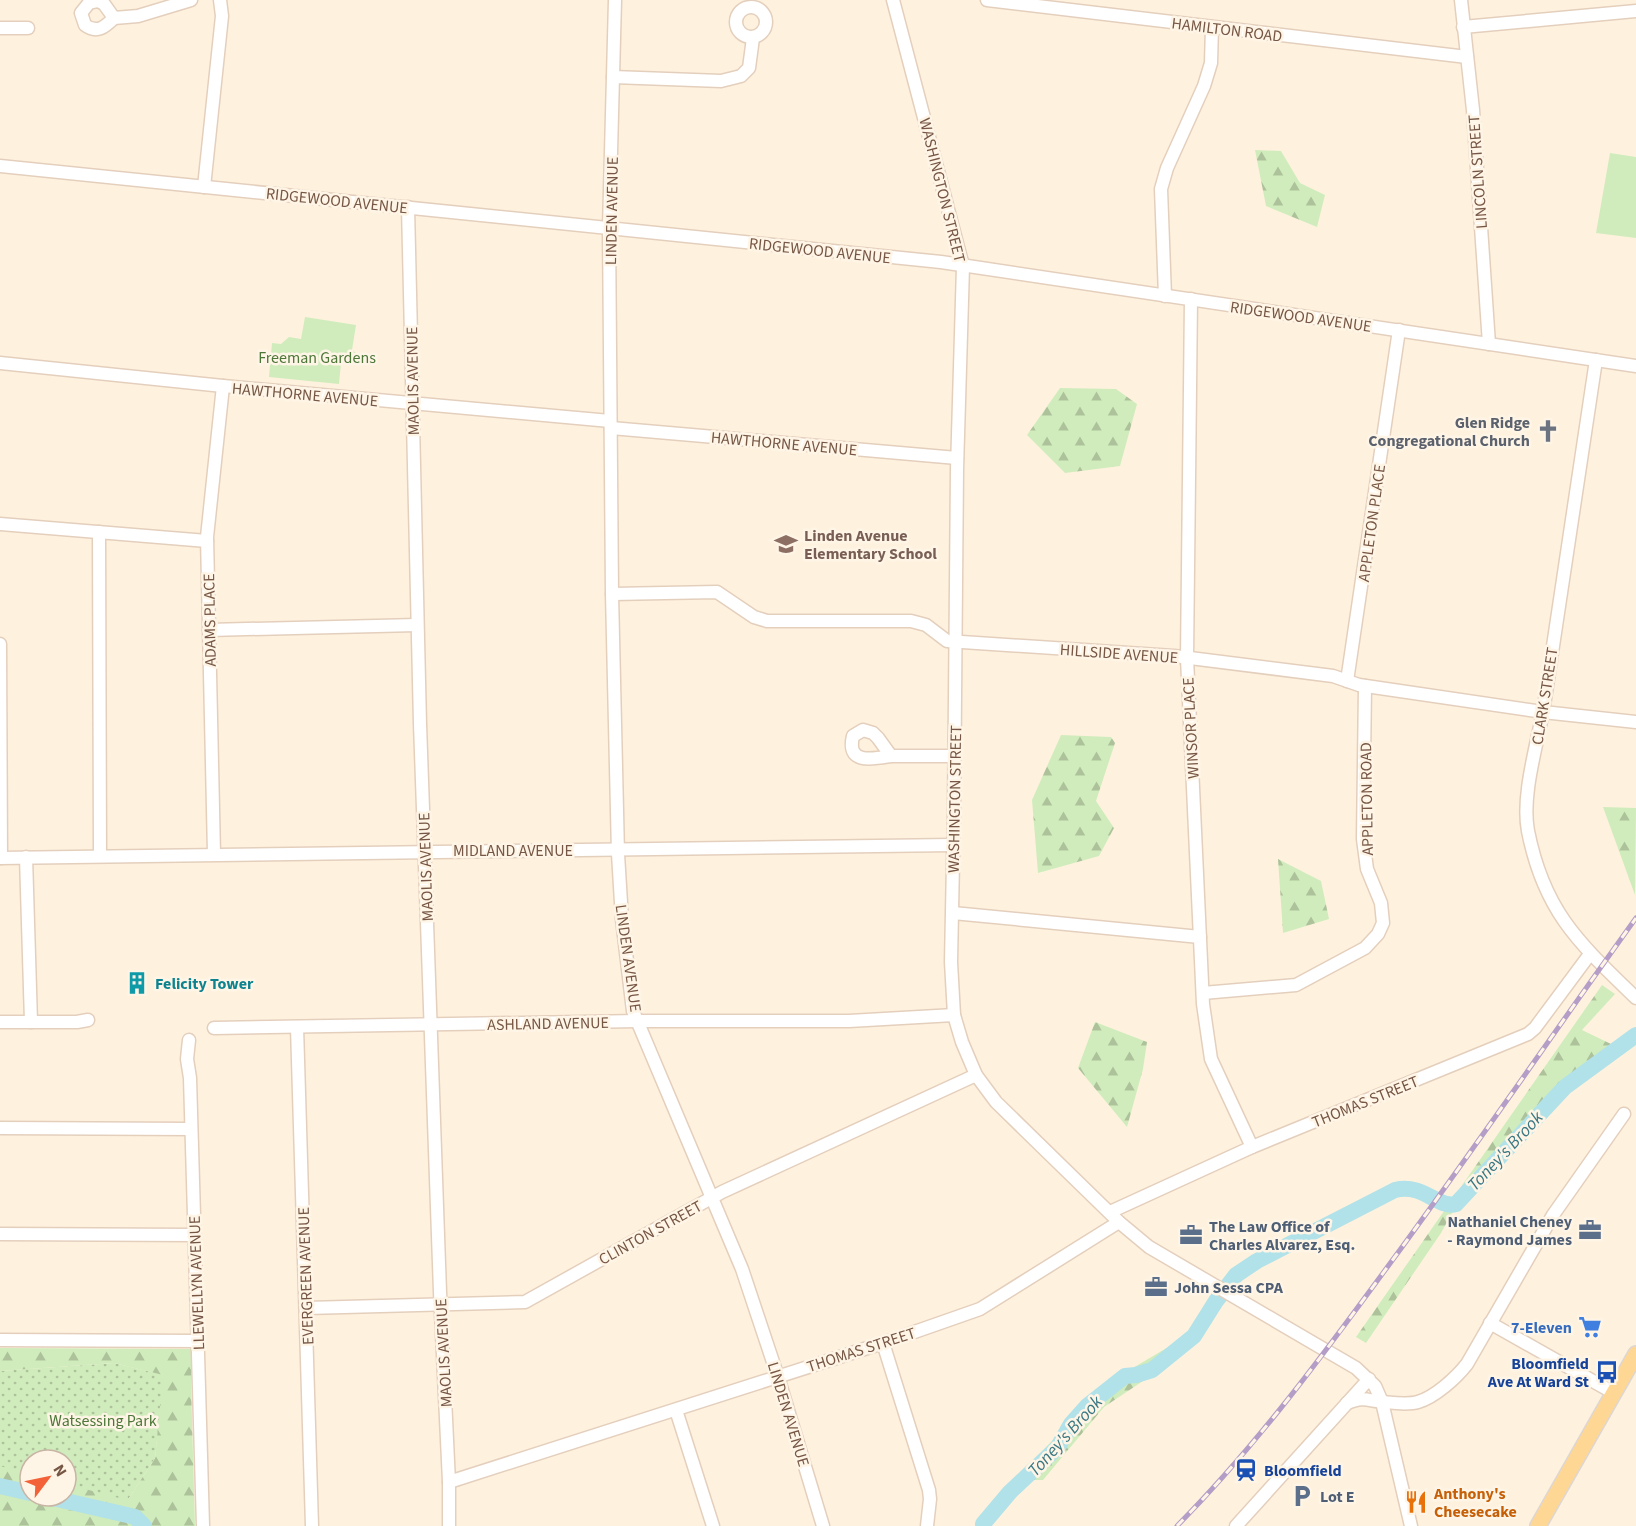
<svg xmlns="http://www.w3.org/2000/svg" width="1636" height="1526" viewBox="0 0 1636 1526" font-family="'Source Sans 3',sans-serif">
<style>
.grass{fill:url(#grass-dots);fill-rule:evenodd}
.forest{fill:url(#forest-firs)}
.garden{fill:#d0ecbc}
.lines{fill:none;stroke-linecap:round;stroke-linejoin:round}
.river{stroke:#b1e1e9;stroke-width:16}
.minor-casing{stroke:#e4cfbd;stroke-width:15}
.major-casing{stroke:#ded6d2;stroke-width:18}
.minor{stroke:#fff;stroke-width:12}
.major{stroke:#ffd794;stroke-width:15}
.rail-casing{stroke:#b49dc7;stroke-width:5}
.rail{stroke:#fff5e6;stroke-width:3;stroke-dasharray:9;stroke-linecap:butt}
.labels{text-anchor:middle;stroke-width:5;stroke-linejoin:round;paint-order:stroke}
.street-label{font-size:16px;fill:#765644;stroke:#fff5e6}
.park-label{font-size:16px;fill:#4c7739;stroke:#fff5e6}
.worship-label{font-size:16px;font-weight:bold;fill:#5b616d;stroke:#fff5e6;text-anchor:end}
.education-label{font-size:16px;font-weight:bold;fill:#785e54;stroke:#fff5e6;text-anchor:start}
.culture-label{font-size:16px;font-weight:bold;fill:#0d838f;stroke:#fff5e6;text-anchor:start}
.service-label{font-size:16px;font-weight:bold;fill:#4e5e75;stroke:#fff5e6;text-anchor:start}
.shop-label{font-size:16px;font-weight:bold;fill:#366cbe;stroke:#fff5e6;text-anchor:end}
.transit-label{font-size:16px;font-weight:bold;fill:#164399;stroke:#fff5e6;text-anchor:end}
.food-label{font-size:16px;font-weight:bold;fill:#c56008;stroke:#fff5e6;text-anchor:start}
.water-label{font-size:18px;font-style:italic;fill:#3a7884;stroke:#fff5e6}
</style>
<defs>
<pattern id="grass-dots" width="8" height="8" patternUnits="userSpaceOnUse" patternTransform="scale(1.5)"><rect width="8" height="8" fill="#d0ecbc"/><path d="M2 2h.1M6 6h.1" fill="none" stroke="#adc29a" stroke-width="1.8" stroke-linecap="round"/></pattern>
<pattern id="forest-firs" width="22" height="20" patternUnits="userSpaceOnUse" patternTransform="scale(1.5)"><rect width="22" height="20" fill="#d0ecbc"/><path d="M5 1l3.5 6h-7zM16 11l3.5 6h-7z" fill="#adc29a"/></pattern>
</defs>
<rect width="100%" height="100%" fill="#fef2de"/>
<!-- grass -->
<path class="grass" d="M 114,1363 L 164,1375 L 155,1458 L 129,1498 L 153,1526 L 0,1526 L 0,1371 ZM 30,1460 L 66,1460 L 66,1496 L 30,1496 Z"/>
<!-- forest -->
<g class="forest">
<polygon points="1255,150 1281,151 1300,183 1325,195 1317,227 1266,206"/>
<polygon points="1060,388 1116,389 1137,404 1120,466 1065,473 1027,435"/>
<polygon points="1061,735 1111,737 1115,743 1096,801 1114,828 1099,856 1038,873 1032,800"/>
<polygon points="1603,807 1636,808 1635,895"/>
<polygon points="1278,859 1321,881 1329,919 1283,933"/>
<polygon points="1602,985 1615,994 1582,1030 1611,1044 1616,1053 1571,1085 1452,1213 1441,1233 1366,1343 1356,1337"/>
<polygon points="1095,1022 1147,1042 1143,1069 1127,1127 1078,1068"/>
<polygon points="1175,1343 1193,1345 1182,1355 1104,1407 1043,1480 1031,1480 1001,1495 1099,1391 1126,1372"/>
<polygon points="0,1348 192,1349 191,1384 195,1526 0,1526 0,1466 30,1475 30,1496 66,1496 66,1484 119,1498 129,1498 155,1458 163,1375 114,1363 0,1371"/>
</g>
<!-- garden -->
<g class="garden">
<polygon points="1610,153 1636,157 1636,238 1596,233"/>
<polygon points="305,317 356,325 352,350 359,355 355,362 348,360 341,363 339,384 269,377 272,343 281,344 289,337 301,339"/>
</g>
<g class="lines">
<!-- river -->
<g class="river">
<polyline points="0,1486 30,1493"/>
<polyline points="44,1496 127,1515 135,1517 144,1526"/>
<path d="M 983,1524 L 1010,1492 L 1058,1447 L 1071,1424 L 1087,1406 L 1125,1376 L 1136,1375 L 1152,1370 L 1194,1336 L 1216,1301 L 1236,1275 L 1257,1261 L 1395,1190 C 1424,1183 1438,1209 1456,1204 L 1565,1087 L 1636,1035"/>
</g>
<!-- minor casing -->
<g class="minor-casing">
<g id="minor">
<polyline points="615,0 609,228 612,594 618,854 622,919 633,1011 742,1269 778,1377 823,1526"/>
<polyline points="893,0 963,266 957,469 954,811 951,962 954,1015 962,1042 976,1075 996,1102 1119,1222 1149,1247 1356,1368 1375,1386 1382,1402 1411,1526"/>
<polyline points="987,0 1467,57"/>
<polyline points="1461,0 1473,110 1489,344"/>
<path d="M 98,1 L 104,4 L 114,18 C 105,27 97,34 85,25 L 81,13 L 89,3 Z"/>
<circle cx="751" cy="22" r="15"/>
<polyline points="114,18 138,16 191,0"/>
<polyline points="1463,27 1636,11"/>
<polyline points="0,28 28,28"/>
<polyline points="613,77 721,81 741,76 749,68 753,38"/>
<polyline points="0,166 941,262 1636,366"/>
<polyline points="204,187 222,16 220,0"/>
<polyline points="408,207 420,724 440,1292 449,1482 449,1526"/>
<polyline points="1165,296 1161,189 1167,168 1204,86 1211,63 1212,27"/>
<polyline points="1191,299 1187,658 1203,1004 1211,1059 1252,1147"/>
<path d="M 1596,360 C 1579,475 1561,590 1544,706 C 1538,742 1521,795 1528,831 C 1544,912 1579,943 1636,998"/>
<polyline points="0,363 223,386 610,421"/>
<polyline points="611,428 957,458"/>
<polyline points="0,524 207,541"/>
<polyline points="99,532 100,856"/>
<polyline points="612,594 717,592 754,617 767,621 911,621 926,625 947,641 1174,656 1333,676 1359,685 1543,712 1636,722"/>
<polyline points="209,630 417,625"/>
<polyline points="0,644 1,858"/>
<polyline points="1347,681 1399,330"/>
<path d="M 891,756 C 873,759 846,765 853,736 L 863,730 L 873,733 L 878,738 L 891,756 L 955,756"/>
<polyline points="214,854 207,537 223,386"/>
<polyline points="26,857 31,1022"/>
<polyline points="0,858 953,845"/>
<polyline points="953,913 1200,937"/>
<polyline points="1203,993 1296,985 1365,948 1378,934 1383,923 1381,903 1367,869 1363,839 1365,686"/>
<polyline points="0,1022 77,1022 88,1020"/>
<polyline points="297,1027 312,1526"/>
<polyline points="214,1028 638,1021 849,1021 954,1015"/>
<polyline points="189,1040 187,1059 190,1078 203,1526"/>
<polyline points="0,1128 191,1129"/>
<polyline points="1110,1212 1252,1147 1528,1034 1535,1028 1590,954"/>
<polyline points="0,1234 195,1235"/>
<polyline points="307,1308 525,1302 722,1192 976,1075"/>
<polyline points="1490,1323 1614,1393"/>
<polyline points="0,1340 197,1341"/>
<polyline points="883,1343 929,1490 930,1499 927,1526"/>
<path d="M 1347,1403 C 1366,1396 1367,1401 1384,1402 C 1394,1403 1408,1405 1418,1402 C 1435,1397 1456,1378 1467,1364 L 1553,1215 L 1624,1114"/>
<polyline points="676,1410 713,1526"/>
<polyline points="449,1482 883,1343 980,1309 1119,1222"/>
<polyline points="1236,1526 1369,1379"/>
</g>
</g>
<!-- major casing -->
<g class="major-casing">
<polyline id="major" points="1538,1526 1636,1354"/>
</g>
<!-- minor -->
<use href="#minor" class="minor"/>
<!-- major -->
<use href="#major" class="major"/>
<!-- rail casing -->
<g class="rail-casing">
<path id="rail" d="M 1177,1526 C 1258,1444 1326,1351 1394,1258 C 1476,1146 1555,1031 1636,918"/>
</g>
<!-- rail -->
<use href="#rail" class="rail"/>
</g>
<!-- icons -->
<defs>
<g id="church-bare" transform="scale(1.8)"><path d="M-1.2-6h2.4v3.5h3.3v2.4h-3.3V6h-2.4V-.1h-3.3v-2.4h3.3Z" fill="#6b7280" stroke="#fff5e6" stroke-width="2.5" paint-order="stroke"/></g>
<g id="school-bare" transform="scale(1.8)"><path d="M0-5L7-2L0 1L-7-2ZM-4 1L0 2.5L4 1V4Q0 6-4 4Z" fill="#8d6e63" stroke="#fff5e6" stroke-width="2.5" paint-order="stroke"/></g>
<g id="building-bare" transform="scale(1.8)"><path d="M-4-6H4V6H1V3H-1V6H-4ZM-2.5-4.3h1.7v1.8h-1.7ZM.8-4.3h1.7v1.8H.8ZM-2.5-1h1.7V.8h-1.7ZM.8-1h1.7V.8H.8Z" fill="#0f9aa8" stroke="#fff5e6" stroke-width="2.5" paint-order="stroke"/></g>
<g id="office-bare" transform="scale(1.8)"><path d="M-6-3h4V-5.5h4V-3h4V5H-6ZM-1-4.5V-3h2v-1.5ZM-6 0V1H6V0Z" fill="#5c6f8a" stroke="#fff5e6" stroke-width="2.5" paint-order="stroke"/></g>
<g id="supermarket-bare" transform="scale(1.8)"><path d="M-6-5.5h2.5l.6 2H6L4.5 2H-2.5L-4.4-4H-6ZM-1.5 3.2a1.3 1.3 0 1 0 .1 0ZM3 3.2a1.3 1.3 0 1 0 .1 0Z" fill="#3f7fe0" stroke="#fff5e6" stroke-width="2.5" paint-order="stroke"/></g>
<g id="bus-bare" transform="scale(1.8)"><path d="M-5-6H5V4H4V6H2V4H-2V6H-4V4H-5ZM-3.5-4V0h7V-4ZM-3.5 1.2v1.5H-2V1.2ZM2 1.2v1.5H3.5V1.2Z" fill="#1a4fb4" stroke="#fff5e6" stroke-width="2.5" paint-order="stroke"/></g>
<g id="station-bare" transform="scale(1.8)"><path d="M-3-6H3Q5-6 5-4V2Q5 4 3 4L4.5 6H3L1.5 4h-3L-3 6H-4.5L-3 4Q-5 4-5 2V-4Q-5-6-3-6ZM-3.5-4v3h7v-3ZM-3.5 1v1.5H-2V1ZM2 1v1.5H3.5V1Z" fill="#1a4fb4" stroke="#fff5e6" stroke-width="2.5" paint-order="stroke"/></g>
<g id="parking-bare" transform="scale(1.8)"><path d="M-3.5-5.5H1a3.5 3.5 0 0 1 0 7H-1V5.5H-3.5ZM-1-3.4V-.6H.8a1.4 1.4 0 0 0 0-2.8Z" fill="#5c6f8a" stroke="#fff5e6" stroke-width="2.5" paint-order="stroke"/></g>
<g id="restaurant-bare" transform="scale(1.8)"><path d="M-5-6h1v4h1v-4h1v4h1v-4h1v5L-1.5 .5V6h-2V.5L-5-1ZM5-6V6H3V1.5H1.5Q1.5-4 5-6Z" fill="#e8710a" stroke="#fff5e6" stroke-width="2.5" paint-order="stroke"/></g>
</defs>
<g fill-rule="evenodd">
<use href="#church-bare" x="1548" y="431"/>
<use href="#school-bare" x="786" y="544"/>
<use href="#building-bare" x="137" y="983"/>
<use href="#office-bare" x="1590" y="1230"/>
<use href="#office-bare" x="1191" y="1235"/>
<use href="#office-bare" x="1156" y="1287"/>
<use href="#supermarket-bare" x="1590" y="1327"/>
<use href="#bus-bare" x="1607" y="1372"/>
<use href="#station-bare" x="1246" y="1470"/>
<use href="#parking-bare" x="1302" y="1496"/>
<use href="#restaurant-bare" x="1416" y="1502"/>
</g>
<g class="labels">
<!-- street labels -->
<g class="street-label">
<text transform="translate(1227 29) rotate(7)" y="6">HAMILTON ROAD</text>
<text transform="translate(1477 172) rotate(-94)" y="6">LINCOLN STREET</text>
<text transform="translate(943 190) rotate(76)" y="6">WASHINGTON STREET</text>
<text transform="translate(337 200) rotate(6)" y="6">RIDGEWOOD AVENUE</text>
<text transform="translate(611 211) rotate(-89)" y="6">LINDEN AVENUE</text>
<text transform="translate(820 250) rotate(6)" y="6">RIDGEWOOD AVENUE</text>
<text transform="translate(1301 316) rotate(8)" y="6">RIDGEWOOD AVENUE</text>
<text transform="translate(412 381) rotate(-91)" y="6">MAOLIS AVENUE</text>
<text transform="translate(305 394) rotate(5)" y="6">HAWTHORNE AVENUE</text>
<text transform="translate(784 443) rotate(5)" y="6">HAWTHORNE AVENUE</text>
<text transform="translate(1371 523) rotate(-82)" y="6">APPLETON PLACE</text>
<text transform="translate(209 620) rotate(-91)" y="6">ADAMS PLACE</text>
<text transform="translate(1119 653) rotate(4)" y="6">HILLSIDE AVENUE</text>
<text transform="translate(1544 696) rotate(-81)" y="6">CLARK STREET</text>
<text transform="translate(1190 728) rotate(-93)" y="6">WINSOR PLACE</text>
<text transform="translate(954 799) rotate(-89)" y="6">WASHINGTON STREET</text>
<text transform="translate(1366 799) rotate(-91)" y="6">APPLETON ROAD</text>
<text x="513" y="856">MIDLAND AVENUE</text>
<text transform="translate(425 867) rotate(-92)" y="6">MAOLIS AVENUE</text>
<text transform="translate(629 958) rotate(82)" y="6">LINDEN AVENUE</text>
<text transform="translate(548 1023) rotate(-1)" y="6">ASHLAND AVENUE</text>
<text transform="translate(1365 1101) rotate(-22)" y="6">THOMAS STREET</text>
<text transform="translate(650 1232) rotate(-29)" y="6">CLINTON STREET</text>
<text transform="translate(305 1276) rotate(-92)" y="6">EVERGREEN AVENUE</text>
<text transform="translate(196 1283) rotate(-92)" y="6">LLEWELLYN AVENUE</text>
<text transform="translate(861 1349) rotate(-18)" y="6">THOMAS STREET</text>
<text transform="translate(443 1353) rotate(-93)" y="6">MAOLIS AVENUE</text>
<text transform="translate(789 1414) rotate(73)" y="6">LINDEN AVENUE</text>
</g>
<!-- park labels -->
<g class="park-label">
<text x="317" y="363">Freeman Gardens</text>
<text x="103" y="1426">Watsessing Park</text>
</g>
<!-- worship labels -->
<g class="worship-label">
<text x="1530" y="428">Glen Ridge<tspan x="1530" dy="18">Congregational Church</tspan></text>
</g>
<!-- education labels -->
<g class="education-label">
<text x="804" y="541">Linden Avenue<tspan x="804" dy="18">Elementary School</tspan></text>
</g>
<!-- culture labels -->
<g class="culture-label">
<text x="155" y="989">Felicity Tower</text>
</g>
<!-- service labels -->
<g class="service-label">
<text x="1572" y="1227" text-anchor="end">Nathaniel Cheney<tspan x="1572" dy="18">- Raymond James</tspan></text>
<text x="1209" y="1232">The Law Office of<tspan x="1209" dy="18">Charles Alvarez, Esq.</tspan></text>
<text x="1174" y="1293">John Sessa CPA</text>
<text x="1320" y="1502">Lot E</text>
</g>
<!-- shop labels -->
<g class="shop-label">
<text x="1572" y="1333">7-Eleven</text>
</g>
<!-- transit labels -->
<g class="transit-label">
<text x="1589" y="1369">Bloomfield<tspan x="1589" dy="18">Ave At Ward St</tspan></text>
<text x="1264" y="1476" text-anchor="start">Bloomfield</text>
</g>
<!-- food labels -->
<g class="food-label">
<text x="1434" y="1499">Anthony's<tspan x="1434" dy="18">Cheesecake</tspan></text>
</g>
<!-- water labels -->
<g class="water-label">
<text transform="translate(1505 1151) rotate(-47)" y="6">Toney's Brook</text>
<text transform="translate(1065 1436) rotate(-48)" y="6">Toney's Brook</text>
</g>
</g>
<!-- north arrow -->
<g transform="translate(48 1478) rotate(58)"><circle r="28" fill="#fff5e6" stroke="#c8b5a5" stroke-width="1.5"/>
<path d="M0-4.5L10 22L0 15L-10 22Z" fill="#f36138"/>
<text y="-9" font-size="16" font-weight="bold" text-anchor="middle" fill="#765644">N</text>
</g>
</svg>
